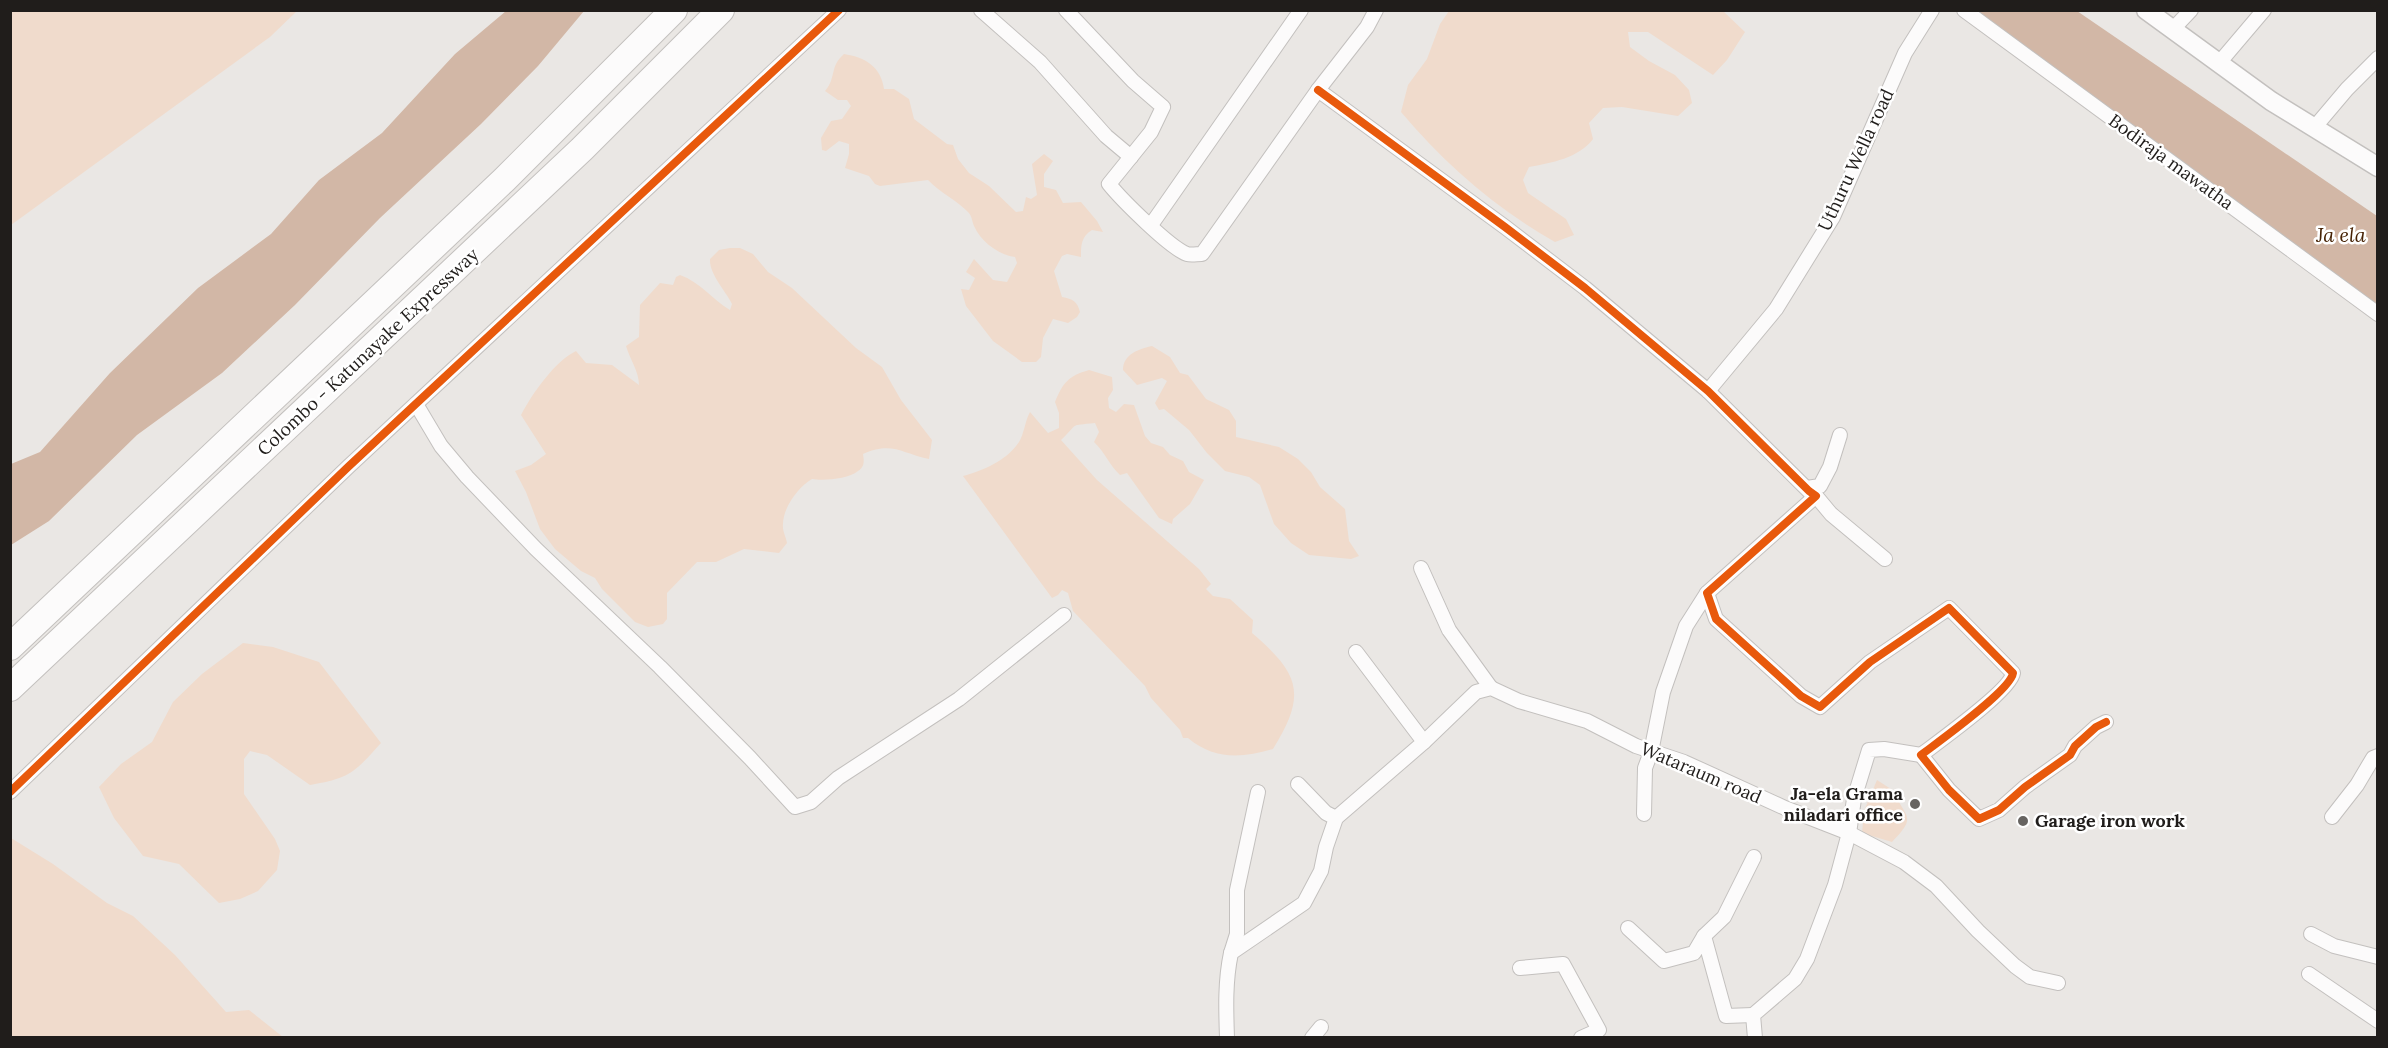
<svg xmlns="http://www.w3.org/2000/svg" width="2388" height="1048" viewBox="0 0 2388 1048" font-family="Lora,serif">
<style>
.green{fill:#f0dbcc}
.water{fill:#d2b7a6}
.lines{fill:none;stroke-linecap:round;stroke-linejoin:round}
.minor-casing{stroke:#c3c0be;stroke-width:16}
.tertiary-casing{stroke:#c3c0be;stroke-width:21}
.motorway-casing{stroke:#c3c0be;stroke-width:28}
.minor{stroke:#fcfbfb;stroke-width:14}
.tertiary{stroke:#fcfbfb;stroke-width:18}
.motorway{stroke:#fcfbfb;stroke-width:26}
.cycleway-casing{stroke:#fff;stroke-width:11}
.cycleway{stroke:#e8590c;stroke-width:8}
.poi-dot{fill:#676461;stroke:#fff;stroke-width:2}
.labels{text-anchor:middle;stroke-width:5;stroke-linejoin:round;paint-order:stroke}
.street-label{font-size:18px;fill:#201d1b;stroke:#fff}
.poi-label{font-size:18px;font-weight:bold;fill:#201d1b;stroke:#fff;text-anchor:end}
.water-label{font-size:20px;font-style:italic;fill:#462204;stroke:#fff}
</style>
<rect width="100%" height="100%" fill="#eae7e4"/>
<!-- green -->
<g class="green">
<polygon points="11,10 297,10 297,11 270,37 11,225"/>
<path d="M 1449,11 L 1723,11 L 1745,32 L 1727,60 L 1713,75 L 1648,32 L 1628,32 L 1630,47 L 1649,61 L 1675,75 L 1689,90 L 1692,103 L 1678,116 L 1622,107 L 1603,108 L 1589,123 L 1593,139 C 1579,158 1551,163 1529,167 L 1523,180 L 1528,193 L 1566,219 L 1574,235 L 1555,242 C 1495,208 1445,164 1401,112 L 1408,85 L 1427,59 L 1440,24 Z"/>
<path d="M 844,54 C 864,57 881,66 884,89 L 894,89 L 909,99 L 914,119 L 947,144 L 953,145 L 958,159 L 969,173 L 989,186 L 1016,212 L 1023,211 L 1026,197 L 1031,199 L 1037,195 L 1032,164 L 1044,154 L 1053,161 L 1044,174 L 1044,187 L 1056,190 L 1063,203 L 1081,202 L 1097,221 L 1103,232 L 1092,230 C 1081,237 1081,245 1081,257 L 1067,254 L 1062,256 L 1054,271 L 1062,297 C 1073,299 1077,301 1080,312 L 1077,317 L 1068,323 L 1053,319 L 1043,338 L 1041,357 L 1036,362 L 1022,362 L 993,341 L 966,306 L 961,289 L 969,290 L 975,278 L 966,272 L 974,259 L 993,280 L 1007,282 L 1017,263 L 1015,257 C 999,255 981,242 974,226 C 972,221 972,217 969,213 C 957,200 940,193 928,180 L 880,186 L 875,184 L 869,176 L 845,168 L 849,154 L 849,144 L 839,141 L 826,151 L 822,150 L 821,138 L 831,121 L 842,119 L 851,106 L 847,100 L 838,100 L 825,91 C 837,77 829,67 844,54 Z"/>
<path d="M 730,248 L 740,248 L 753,254 L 768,272 L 792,288 L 856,348 L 882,367 L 901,400 L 932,440 L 929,459 C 901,453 892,441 863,454 C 864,460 865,467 858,471 C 848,479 824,481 812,479 C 798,487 783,508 783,524 C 782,530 786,537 787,543 L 779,553 L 744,549 L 716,562 L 697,562 L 667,593 L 667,619 L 663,624 L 648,627 L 635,622 L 602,589 L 595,578 L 581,571 L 555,549 L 540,529 L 526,492 L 515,471 L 531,465 L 546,454 L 521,415 C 532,394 555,361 576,351 L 586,363 L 612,365 L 639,385 C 639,371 630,360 626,346 L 639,337 L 640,305 L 660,283 L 673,285 L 676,277 L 680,275 C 700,282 712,299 730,310 L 732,304 C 725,290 709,274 710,259 L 719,250 Z"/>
<path d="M 1152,346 L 1170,357 L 1180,373 L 1188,375 L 1206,399 L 1229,410 L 1236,421 L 1236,437 L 1279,447 L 1298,459 L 1311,472 L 1320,487 L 1345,509 L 1349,541 L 1359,556 L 1351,559 L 1309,555 L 1291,543 L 1274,524 L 1260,485 L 1249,477 L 1225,471 L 1207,453 L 1189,430 L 1164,409 L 1159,410 L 1155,403 L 1167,381 L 1162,378 L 1137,385 L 1123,370 C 1123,354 1139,349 1152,346 Z"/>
<path d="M 1089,370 L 1112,377 L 1113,390 L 1108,398 L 1109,408 L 1116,412 L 1124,404 L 1134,405 L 1145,436 L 1151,443 L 1163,447 L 1170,455 L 1183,461 L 1189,472 L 1204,480 L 1190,504 L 1173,519 L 1172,524 L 1159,518 L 1127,473 L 1120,475 C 1109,465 1105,452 1094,442 L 1099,432 L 1095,423 C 1068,426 1080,422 1061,440 L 1097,480 L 1199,569 L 1211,584 L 1206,589 L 1213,596 L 1230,599 L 1253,620 L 1252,633 C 1300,674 1307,694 1273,749 C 1242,758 1214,760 1188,738 L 1183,738 L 1180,730 L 1151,698 L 1145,686 L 1073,611 L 1068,593 L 1062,590 L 1058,595 L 1052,598 L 963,476 C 984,470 1006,461 1019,442 C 1024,434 1025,421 1030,412 L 1048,433 L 1059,428 L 1059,413 L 1055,402 C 1063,383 1068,376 1089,370 Z"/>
<path d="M 243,643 L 273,647 L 319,662 L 381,743 C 354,773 350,778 310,785 L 267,755 L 250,751 L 244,759 L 244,794 L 275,839 L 280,851 L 277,870 L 258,891 L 240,899 L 219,903 L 179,864 L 143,856 L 114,818 L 99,787 L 121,764 L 152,742 L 173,702 L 202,674 Z"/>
<path d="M 1877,780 L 1894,791 C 1904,818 1919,815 1892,842 L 1862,833 L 1864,811 Z"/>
<polygon points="11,838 53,864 107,903 133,916 175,955 226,1012 249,1010 283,1037 11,1037"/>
</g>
<!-- water -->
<g class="water">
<polygon points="506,11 584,11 538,66 481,124 380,218 295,305 222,373 137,435 49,521 11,545 11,464 40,452 110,373 198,288 271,234 319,180 382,133 455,54"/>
<polygon points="1973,11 2077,11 2377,216 2377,305 2197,179"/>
</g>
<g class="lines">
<!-- minor casing -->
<g class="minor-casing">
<g id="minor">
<polyline points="981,10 1040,62 1106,136 1131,157"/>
<path d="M 1066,10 L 1133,81 L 1163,107 L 1151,132 L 1109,184 C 1121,199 1170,248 1187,254 C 1191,255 1197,254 1202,254 L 1318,90 L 1367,27 L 1376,10"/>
<polyline points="1964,10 2378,314"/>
<polyline points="2173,29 2191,10"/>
<polyline points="2219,63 2264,10"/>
<path d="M 1318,90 L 1505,227 L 1585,288 L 1708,391 L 1809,491 L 1816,496 L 1707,593 L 1716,619 L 1801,696 L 1820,707 L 1870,662 L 1949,608 L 2013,673 C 2011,690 1938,742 1921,755 L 1949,790 L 1979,819 L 1999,810 L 2025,787 L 2070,755 L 2075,746 L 2096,727 L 2106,722"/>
<polyline points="2314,128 2347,89 2378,58"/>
<polyline points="1151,225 1301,10"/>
<polyline points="1708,391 1776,309 1833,217 1905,53 1932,10"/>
<polyline points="416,404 441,446 467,477 536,549 660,667 750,758 795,807 811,802 838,778 959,699 1064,615"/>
<polyline points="1807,488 1820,486 1830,467 1840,435"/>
<polyline points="1816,496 1831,514 1885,559"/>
<polyline points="1421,568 1449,630 1491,688"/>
<polyline points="1424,742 1476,692 1491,688 1519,701 1587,721 1636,746 1684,762 1785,808 1849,833 1904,862 1936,886 1978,931 2015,966 2030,977 2058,983"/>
<polyline points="1298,784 1326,813 1336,818"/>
<polyline points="10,792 348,467 839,10"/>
<polyline points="1644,814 1645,768 1651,752 1663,692 1686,626 1707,593"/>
<polyline points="2332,817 2357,785 2373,758 2378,756"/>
<polyline points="1628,928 1664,961 1694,953 1704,936 1726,1016 1753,1015"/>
<polyline points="2311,934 2334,946 2378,957"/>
<polyline points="1704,936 1724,917 1754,857"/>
<polyline points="1231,953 1237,934 1237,890 1258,792"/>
<polyline points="1520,968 1563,964 1599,1030 1581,1038"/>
<polyline points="2309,974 2378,1021"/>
<path d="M 1227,1038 C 1226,1009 1225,981 1231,953 L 1304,903 L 1321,871 L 1326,847 L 1336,818 L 1424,742 L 1356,652"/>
<polyline points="1312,1038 1321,1027"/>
<polyline points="1755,1038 1753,1015 1795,979 1807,959 1835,885 1849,833 1854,799 1869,750 1884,749 1921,755"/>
</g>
</g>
<!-- tertiary casing -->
<g class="tertiary-casing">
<polyline id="tertiary" points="2146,10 2271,101 2378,167"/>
</g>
<!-- motorway casing -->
<g class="motorway-casing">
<g id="motorway">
<polyline points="10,647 504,180 674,10"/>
<polyline points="10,688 582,149 721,10"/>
</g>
</g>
<!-- minor -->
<use href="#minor" class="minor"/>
<!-- tertiary -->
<use href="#tertiary" class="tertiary"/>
<!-- motorway -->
<use href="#motorway" class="motorway"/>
<!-- cycleway casing -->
<g class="cycleway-casing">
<g id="cycleway">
<path d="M 1318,90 L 1505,227 L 1585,288 L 1708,391 L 1809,491 L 1816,496 L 1707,593 L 1716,619 L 1801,696 L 1820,707 L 1870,662 L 1949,608 L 2013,673 C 2011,690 1938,742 1921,755 L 1949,790 L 1979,819 L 1999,810 L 2025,787 L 2070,755 L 2075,746 L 2096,727 L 2106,722"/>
<polyline points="10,792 348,467 839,10"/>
</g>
</g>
<!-- cycleway -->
<use href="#cycleway" class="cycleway"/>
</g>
<!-- markers -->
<g class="poi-dot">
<circle cx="1915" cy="804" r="6"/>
<circle cx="2023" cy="821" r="6"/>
</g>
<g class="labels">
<!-- street labels -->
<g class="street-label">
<text transform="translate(1856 160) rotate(-65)" y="6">Uthuru Wella road</text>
<text transform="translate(2171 162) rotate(36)" y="6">Bodiraja mawatha</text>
<text transform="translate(368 352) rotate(-43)" y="6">Colombo - Katunayake Expressway</text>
<text transform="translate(1701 773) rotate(23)" y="6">Wataraum road</text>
</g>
<!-- poi labels -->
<g class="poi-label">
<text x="1903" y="800">Ja-ela Grama<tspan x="1903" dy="21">niladari office</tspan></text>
<text x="2035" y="827" text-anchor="start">Garage iron work</text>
</g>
<!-- water labels -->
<g class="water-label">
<text x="2341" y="242">Ja ela</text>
</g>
</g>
<!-- border -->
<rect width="2388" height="1048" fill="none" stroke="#201d1b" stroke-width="24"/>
</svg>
